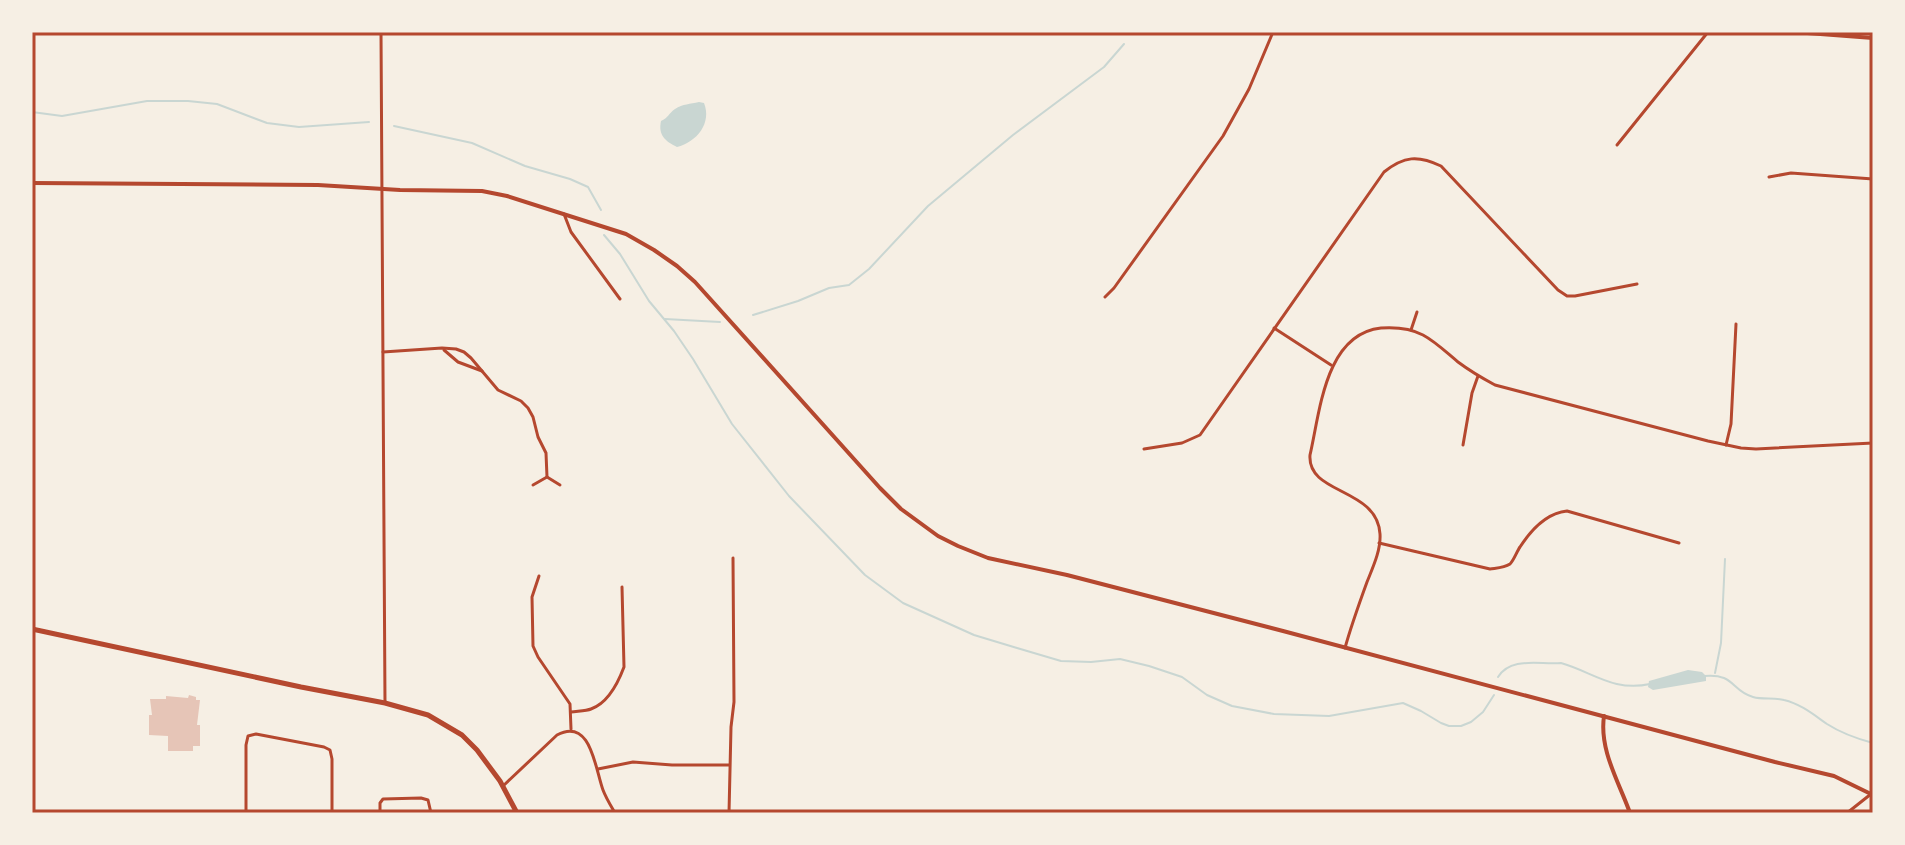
<svg xmlns="http://www.w3.org/2000/svg" width="1905" height="845" viewBox="0 0 1905 845" font-family="Montserrat,sans-serif">
<style>
.water{fill:#c9d6d2}
.lines{fill:none;stroke-linecap:round;stroke-linejoin:round}
.stream{stroke:#c9d6d2;stroke-width:2}
.building{fill:#e6c5b7}
.minor{stroke:#b5482f;stroke-width:3}
.tertiary{stroke:#b5482f;stroke-width:4}
.primary{stroke:#b5482f;stroke-width:5}
.neatline{fill:none;stroke:#b5482f;stroke-width:3}
</style>
<rect width="100%" height="100%" fill="#f6efe4"/>
<!-- water -->
<g class="water">
<path d="M 699,102 L 704,103 C 712,123 697,142 677,147 C 665,141 658,135 661,121 C 668,118 669,113 675,109 C 683,104 690,104 699,102 Z"/>
<polygon points="1688,670 1702,672 1706,676 1706,681 1653,690 1648,687 1649,681"/>
</g>
<g class="lines">
<!-- stream -->
<g class="stream">
<polyline points="32,112 62,116 147,101 188,101 217,104 267,123 299,127 369,122"/>
<polyline points="394,126 472,143 525,166 570,179 588,187 601,210"/>
<polyline points="604,235 620,254 649,301 674,331 693,359 732,424 789,496 865,575 903,603 974,635 1017,648 1061,661 1091,662 1120,659 1149,666 1182,677 1207,695 1232,706 1274,714 1329,716 1403,703 1421,711 1441,723 1449,726 1461,726 1471,722 1483,712 1494,695"/>
<polyline points="753,315 798,301 829,288 849,285 869,269 928,206 1013,135 1104,67 1124,44"/>
<polyline points="665,319 720,322"/>
<polyline points="1715,673 1721,643 1725,559"/>
<path d="M 1704,676 C 1735,673 1731,691 1753,697 C 1763,700 1774,697 1784,700 C 1801,704 1814,715 1827,724 C 1841,733 1858,739 1873,743"/>
<path d="M 1498,677 C 1511,656 1540,665 1561,663 C 1593,672 1613,692 1650,684"/>
</g>
</g>
<!-- building -->
<polygon class="building" points="189,695 196,697 196,700 200,700 197,725 200,725 200,746 193,746 193,751 168,751 168,736 149,735 149,715 152,715 150,699 166,699 166,696 188,698"/>
<g class="lines">
<!-- minor -->
<g class="minor">
<polyline points="381,32 385,703"/>
<polyline points="1617,145 1708,32"/>
<polyline points="1769,177 1791,173 1873,179"/>
<polyline points="564,214 571,232 620,299"/>
<polyline points="1105,297 1114,288 1223,136 1249,89 1273,32"/>
<polyline points="1274,328 1331,365"/>
<polyline points="1411,330 1417,312"/>
<polyline points="444,350 458,362 482,371"/>
<polyline points="383,352 442,348 456,349 464,352 471,358 498,390 521,401 528,408 533,417 538,437 546,453 547,477"/>
<polyline points="1463,445 1472,393 1478,376"/>
<polyline points="1726,445 1731,424 1736,324"/>
<path d="M 1144,449 L 1182,443 L 1200,435 L 1384,172 C 1404,156 1418,155 1441,166 L 1558,290 L 1567,296 L 1575,296 L 1637,284"/>
<polyline points="533,485 547,477 560,485"/>
<polyline points="1872,541 1873,540"/>
<path d="M 1379,543 L 1490,569 C 1496,568 1504,568 1510,564 C 1514,560 1517,551 1520,547 C 1531,530 1547,513 1567,511 L 1679,543"/>
<polyline points="539,576 532,597 533,646 538,657 570,704 571,729"/>
<path d="M 1345,648 C 1351,626 1359,604 1367,582 C 1373,567 1381,550 1380,534 C 1377,487 1307,495 1310,455 C 1320,412 1325,334 1381,328 C 1396,327 1410,328 1423,335 C 1436,342 1447,353 1458,362 C 1470,371 1482,378 1495,385 L 1708,441 L 1741,448 L 1756,449 L 1873,443"/>
<path d="M 571,712 C 577,711 586,711 591,709 C 608,703 618,683 624,667 L 622,587"/>
<polyline points="598,769 633,762 672,765 729,765"/>
<path d="M 503,786 L 557,735 C 591,717 595,768 603,790 C 606,798 611,806 615,813"/>
<polyline points="246,813 246,745 248,736 256,734 324,747 330,750 332,759 332,813"/>
<polyline points="380,813 380,803 383,799 421,798 428,800 431,813"/>
<polyline points="729,813 731,727 734,702 733,558"/>
<polyline points="1847,813 1871,794"/>
</g>
<!-- tertiary -->
<g class="tertiary">
<polyline points="1794,32 1873,38"/>
<polyline points="32,183 318,185 400,190 482,191 507,196 626,234 654,250 677,266 695,282 880,488 901,509 938,536 958,546 988,558 1067,575 1283,631 1775,762 1834,776 1873,795"/>
<path d="M 1604,716 C 1599,750 1619,782 1630,813"/>
</g>
<!-- primary -->
<polyline class="primary" points="32,629 301,687 385,703 428,715 462,735 477,750 500,781 517,813"/>
</g>
<!-- border -->
<rect width="1905" height="845" fill="none" stroke="#f6efe4" stroke-width="68"/>
<rect x="34" y="34" width="1837" height="777" class="neatline"/>
</svg>
